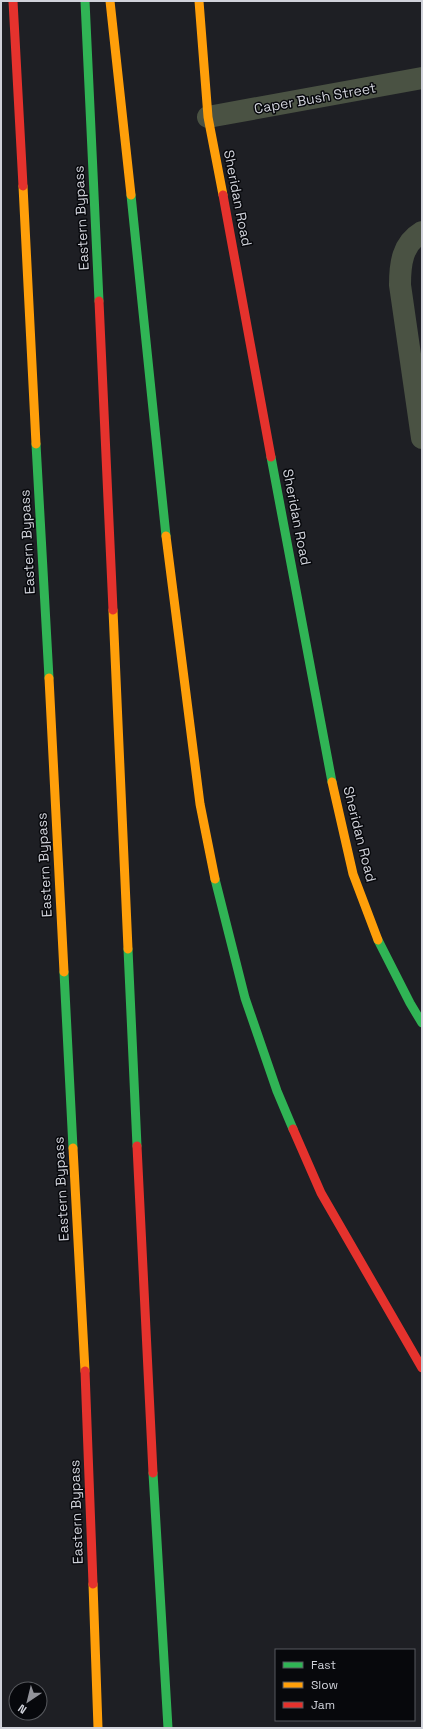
<svg xmlns="http://www.w3.org/2000/svg" width="423" height="1729" viewBox="0 0 423 1729" font-family="'Space Grotesk',sans-serif">
<style>
.lines{fill:none;stroke-linecap:round;stroke-linejoin:round}
.street{stroke:#4a5243;stroke-width:22}
.fast{stroke:#30b455;stroke-width:9}
.slow{stroke:#ff9f0a;stroke-width:9}
.jam{stroke:#e5322d;stroke-width:9}
.labels{text-anchor:middle;stroke-width:3;stroke-linejoin:round;paint-order:stroke}
.street-label{font-size:14px;fill:#d0d2da;stroke:#07080c}
</style>
<rect width="100%" height="100%" fill="#1e1f24"/>
<g class="lines">
<!-- street -->
<g class="street">
<polyline points="208,117 422,78"/>
<path d="M 422,232 C 402,244 400,264 400,285 L 422,438"/>
</g>
<!-- fast -->
<g class="fast">
<polyline points="85,1 99,301"/>
<polyline points="131,195 166,536"/>
<polyline points="36,444 49,678"/>
<polyline points="271,457 332,782"/>
<polyline points="215,879 245,998 277,1091 293,1129"/>
<polyline points="378,940 410,1003 422,1023"/>
<polyline points="128,949 137,1146"/>
<polyline points="64,972 73,1148"/>
<polyline points="153,1473 168,1728"/>
</g>
<!-- slow -->
<g class="slow">
<polyline points="110,1 131,195"/>
<polyline points="199,1 208,117 223,195"/>
<polyline points="23,186 36,444"/>
<polyline points="166,536 200,804 215,879"/>
<polyline points="113,610 128,949"/>
<polyline points="49,678 64,972"/>
<polyline points="332,782 353,874 378,940"/>
<polyline points="73,1148 85,1371"/>
<polyline points="93,1584 98,1728"/>
</g>
<!-- jam -->
<g class="jam">
<polyline points="13,1 23,186"/>
<polyline points="223,195 271,457"/>
<polyline points="99,301 113,610"/>
<polyline points="293,1129 321,1193 422,1368"/>
<polyline points="137,1146 153,1473"/>
<polyline points="85,1371 93,1584"/>
</g>
</g>
<g class="labels">
<!-- street labels -->
<g class="street-label">
<text transform="translate(315 98) rotate(-10)" y="5">Caper Bush Street</text>
<text transform="translate(238 198) rotate(79)" y="5">Sheridan Road</text>
<text transform="translate(81 218) rotate(-93)" y="5">Eastern Bypass</text>
<text transform="translate(297 517) rotate(79)" y="5">Sheridan Road</text>
<text transform="translate(27 542) rotate(-93)" y="5">Eastern Bypass</text>
<text transform="translate(360 834) rotate(76)" y="5">Sheridan Road</text>
<text transform="translate(44 865) rotate(-93)" y="5">Eastern Bypass</text>
<text transform="translate(61 1189) rotate(-93)" y="5">Eastern Bypass</text>
<text transform="translate(76 1512) rotate(-92)" y="5">Eastern Bypass</text>
</g>
</g>
<!-- border -->
<rect width="423" height="1729" fill="none" stroke="#d0d2da" stroke-width="4"/>
<!-- legend -->
<rect x="275" y="1649" width="140" height="72" fill="#07080c" stroke="#57595e"/>
<rect x="283" y="1662" width="20" height="6" fill="#30b455" stroke="#57595e"/>
<text x="311" y="1669" font-size="12" fill="#d0d2da">Fast</text>
<rect x="283" y="1682" width="20" height="6" fill="#ff9f0a" stroke="#57595e"/>
<text x="311" y="1689" font-size="12" fill="#d0d2da">Slow</text>
<rect x="283" y="1702" width="20" height="6" fill="#e5322d" stroke="#57595e"/>
<text x="311" y="1709" font-size="12" fill="#d0d2da">Jam</text>
<!-- north arrow -->
<g transform="translate(28 1701) rotate(215)"><circle r="19" fill="#07080c" stroke="#57595e"/>
<path d="M0-3L7 15L0 10L-7 15Z" fill="#92939a"/>
<text y="-6" font-size="11" font-weight="bold" text-anchor="middle" fill="#d0d2da">N</text>
</g>
</svg>
